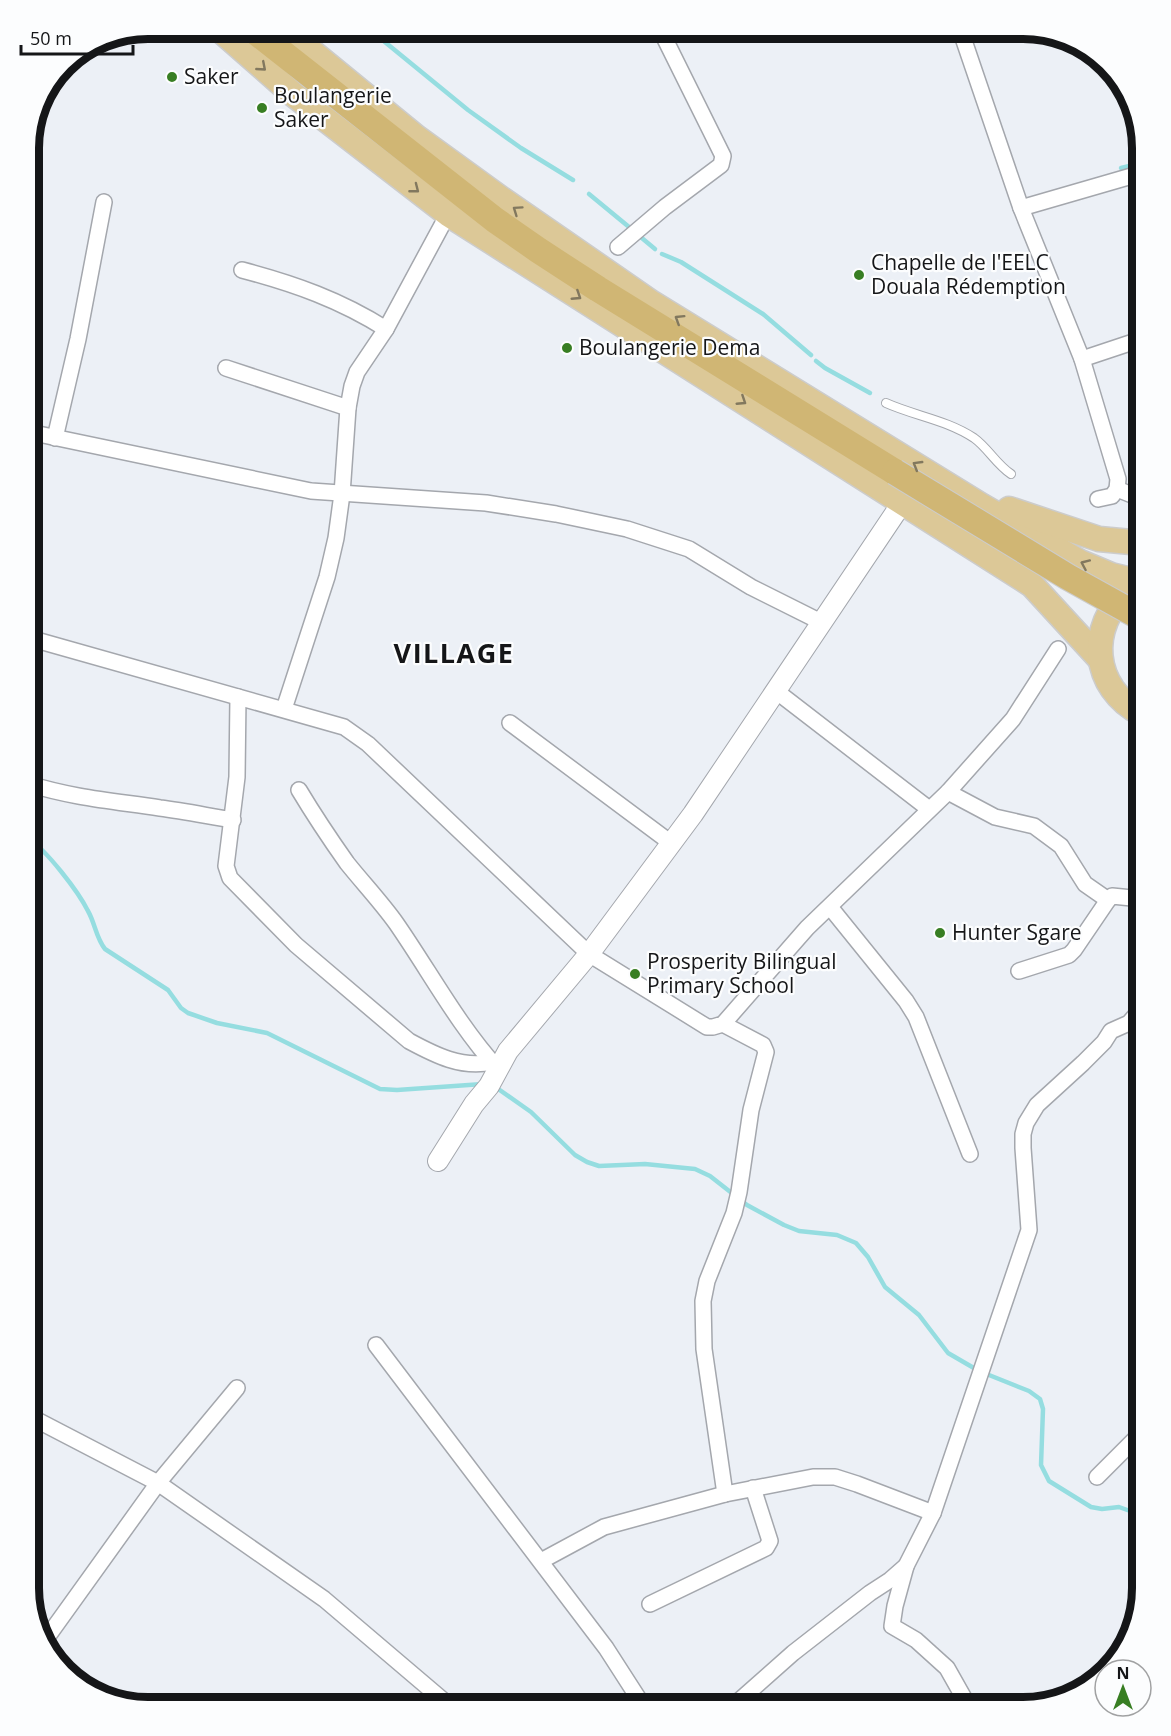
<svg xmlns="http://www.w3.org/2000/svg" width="1171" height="1736" viewBox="0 0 1171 1736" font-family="'Open Sans',sans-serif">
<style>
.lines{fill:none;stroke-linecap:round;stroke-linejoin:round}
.stream{stroke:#95dde0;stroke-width:4.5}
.service-casing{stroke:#a4a7ad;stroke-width:10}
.minor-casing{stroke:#a4a7ad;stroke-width:18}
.tertiary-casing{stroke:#a4a7ad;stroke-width:22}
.primary-casing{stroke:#ccc;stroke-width:27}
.trunk-casing{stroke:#ccc;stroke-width:28}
.service{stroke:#fff;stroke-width:8}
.minor{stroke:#fff;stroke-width:15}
.tertiary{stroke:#fff;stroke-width:20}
.primary{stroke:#dcc897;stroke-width:24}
.trunk{stroke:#d0b674;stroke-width:26}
.trunk-bridge-casing{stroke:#ccc;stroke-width:28;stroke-linecap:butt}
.trunk-bridge{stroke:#d0b674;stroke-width:26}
.oneway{stroke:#82785e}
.poi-dot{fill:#387e23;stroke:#fcfdfe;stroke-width:2}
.labels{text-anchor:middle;stroke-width:4.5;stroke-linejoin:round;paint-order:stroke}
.poi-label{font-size:21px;fill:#151618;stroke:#fcfdfe;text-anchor:start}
.district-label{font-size:27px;font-weight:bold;letter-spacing:1.5px;fill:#151618;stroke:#fcfdfe}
.rim{fill:none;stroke:#151618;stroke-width:8}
</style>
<rect width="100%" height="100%" fill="#ecf0f6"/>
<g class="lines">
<!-- stream -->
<g class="stream">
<polyline points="369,29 468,110 521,148 573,180"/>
<polyline points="1121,168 1142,163"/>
<polyline points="589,194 629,227"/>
<polyline points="637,234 655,249"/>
<polyline points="662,254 681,262 763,314 811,355"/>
<polyline points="816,361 825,368 870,393"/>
<path d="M 29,839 C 47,851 78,891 88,911 C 95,923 96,938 105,949 L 168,990 L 181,1008 L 188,1013 L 217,1023 L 267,1033 L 380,1089 L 397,1090 L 483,1084"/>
<polyline points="494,1086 531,1112 575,1155 587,1162 599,1166 645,1164 695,1169 710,1176 747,1205 784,1225 799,1231 837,1235 856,1243 868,1257 885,1287 919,1315 948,1353 979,1371 1029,1391 1040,1399 1043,1409 1041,1465 1049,1481 1091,1507 1102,1509 1119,1507 1130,1511 1142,1524"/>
</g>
<!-- service casing -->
<g class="service-casing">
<path id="service" d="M 886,403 C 915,416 947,420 974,438 C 988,448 996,464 1011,474"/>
</g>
<!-- minor casing -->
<g class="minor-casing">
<g id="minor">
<polyline points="960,29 1021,208 1082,359 1118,479 1117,489 1112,496 1098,499"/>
<polyline points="1021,208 1142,173"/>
<polyline points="618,247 665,207 721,165 723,156 660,29"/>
<path d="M 242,270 C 295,284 340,300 386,329"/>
<polyline points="1082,359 1142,339"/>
<polyline points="226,368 348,408"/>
<polyline points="29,432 311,491 486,503 556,514 627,529 689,549 751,587 821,622"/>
<polyline points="55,438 78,339 104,202"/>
<polyline points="1117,489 1142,499"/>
<polyline points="29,638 344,727 368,744 589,954 707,1027 713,1027 723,1024 807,928 948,792 1013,719 1058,649"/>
<polyline points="776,691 929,809"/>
<path d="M 238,697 L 237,777 L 226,866 L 230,878 L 296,945 L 409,1041 C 435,1055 462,1069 492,1062"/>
<polyline points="284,709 327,577 336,538 342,494 348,408 352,386 357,372 386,329 448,214"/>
<polyline points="510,723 671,843"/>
<path d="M 29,784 C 74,798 114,801 160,808 C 184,811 208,816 233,820"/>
<path d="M 299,790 C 314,815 330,839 347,863 C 363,883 381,902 396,923 C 430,972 458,1025 498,1069"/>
<polyline points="948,792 995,817 1034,826 1061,846 1085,884 1108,900"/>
<polyline points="830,907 906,1001 916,1017 970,1154"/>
<polyline points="1019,971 1069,955 1074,950 1108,900 1112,896 1142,899"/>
<polyline points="723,1024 763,1045 766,1052 751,1110 739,1192 734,1213 707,1281 703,1301 704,1349 725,1494"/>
<polyline points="376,1345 606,1648 644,1707"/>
<polyline points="29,1416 158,1483 324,1599 451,1707"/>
<polyline points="1097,1477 1142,1432"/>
<polyline points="541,1561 604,1527 725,1494 813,1477 835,1477 857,1484 933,1513"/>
<polyline points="906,1566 895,1606 892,1626 916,1640 947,1668 969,1707"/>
<polyline points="650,1604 766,1548 770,1541 753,1488"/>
<polyline points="43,1643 158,1483 237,1388"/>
<polyline points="732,1707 793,1653 870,1593 890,1580 906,1566 933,1513 1029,1230 1023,1148 1023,1134 1026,1123 1037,1105 1083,1063 1104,1042 1111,1031 1129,1023 1142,1008"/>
</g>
</g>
<!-- tertiary casing -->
<g class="tertiary-casing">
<polyline id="tertiary" points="438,1161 474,1104 489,1086 508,1051 589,954 693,814 902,503"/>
</g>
<!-- primary casing -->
<g class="primary-casing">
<g id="primary">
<polyline points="219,29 294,95 448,214 1032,585 1100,659"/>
<polyline points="284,29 416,137 503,200 652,303 982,506 1080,562 1111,575 1140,582"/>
<polyline points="1009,509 1099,539 1142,543"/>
<path d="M 1128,590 C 1087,627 1091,688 1142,714"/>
</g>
</g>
<!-- trunk casing -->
<g class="trunk-casing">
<polyline id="trunk" points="252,29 495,220 538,250 598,289 895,472"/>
</g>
<!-- service -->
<use href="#service" class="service"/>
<!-- minor -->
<use href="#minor" class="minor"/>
<!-- tertiary -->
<use href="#tertiary" class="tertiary"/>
<!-- primary -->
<use href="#primary" class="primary"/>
<!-- trunk -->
<use href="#trunk" class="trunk"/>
<!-- trunk-bridge casing -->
<g class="trunk-bridge-casing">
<polyline id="trunk-bridge" points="895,472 1068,577 1142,618"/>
</g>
<!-- trunk-bridge -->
<use href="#trunk-bridge" class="trunk-bridge"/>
</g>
<!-- one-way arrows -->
<defs><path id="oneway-chevron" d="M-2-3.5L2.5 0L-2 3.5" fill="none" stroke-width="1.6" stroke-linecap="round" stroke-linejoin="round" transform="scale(1.5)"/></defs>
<g class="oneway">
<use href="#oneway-chevron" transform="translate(262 67) rotate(41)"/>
<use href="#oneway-chevron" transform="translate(415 189) rotate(38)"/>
<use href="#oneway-chevron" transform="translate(517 210) rotate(-145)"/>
<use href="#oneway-chevron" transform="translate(577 296) rotate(33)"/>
<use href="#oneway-chevron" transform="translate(679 319) rotate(-148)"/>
<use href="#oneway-chevron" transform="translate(742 401) rotate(33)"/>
<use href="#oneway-chevron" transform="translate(917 465) rotate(-149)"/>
<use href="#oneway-chevron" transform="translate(1085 564) rotate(-156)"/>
</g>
<!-- markers -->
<g class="poi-dot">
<circle cx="172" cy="77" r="6"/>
<circle cx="262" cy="108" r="6"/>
<circle cx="859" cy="275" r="6"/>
<circle cx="567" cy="348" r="6"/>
<circle cx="940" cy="933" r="6"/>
<circle cx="635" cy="974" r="6"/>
</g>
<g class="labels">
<!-- poi labels -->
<g class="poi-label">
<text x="184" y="84">Saker</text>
<text x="274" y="103">Boulangerie<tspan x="274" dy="24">Saker</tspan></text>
<text x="871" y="270">Chapelle de l'EELC<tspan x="871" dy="24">Douala Rédemption</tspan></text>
<text x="579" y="355">Boulangerie Dema</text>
<text x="952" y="940">Hunter Sgare</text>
<text x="647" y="969">Prosperity Bilingual<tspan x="647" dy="24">Primary School</tspan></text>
</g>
<!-- district labels -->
<g class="district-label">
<text x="454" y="663">VILLAGE</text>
</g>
</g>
<!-- crop -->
<path d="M0 0H1171V1736H0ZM148 39H1023A109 109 0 0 1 1132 148V1588A109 109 0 0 1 1023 1697H148A109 109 0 0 1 39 1588V148A109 109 0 0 1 148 39Z" fill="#fcfdfe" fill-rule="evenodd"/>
<path class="rim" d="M148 39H1023A109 109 0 0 1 1132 148V1588A109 109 0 0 1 1023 1697H148A109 109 0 0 1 39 1588V148A109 109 0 0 1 148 39Z"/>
<!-- north arrow -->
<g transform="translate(1123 1688)"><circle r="28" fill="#fcfdfe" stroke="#a0a1a2" stroke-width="1.5"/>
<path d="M0-4.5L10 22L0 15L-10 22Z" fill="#387e23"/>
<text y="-9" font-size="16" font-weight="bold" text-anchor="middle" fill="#151618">N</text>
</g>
<!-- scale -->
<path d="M21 45v9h112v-9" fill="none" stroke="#151618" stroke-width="3"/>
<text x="30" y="45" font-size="18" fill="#151618" stroke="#fcfdfe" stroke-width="4.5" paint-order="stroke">50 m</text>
</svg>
